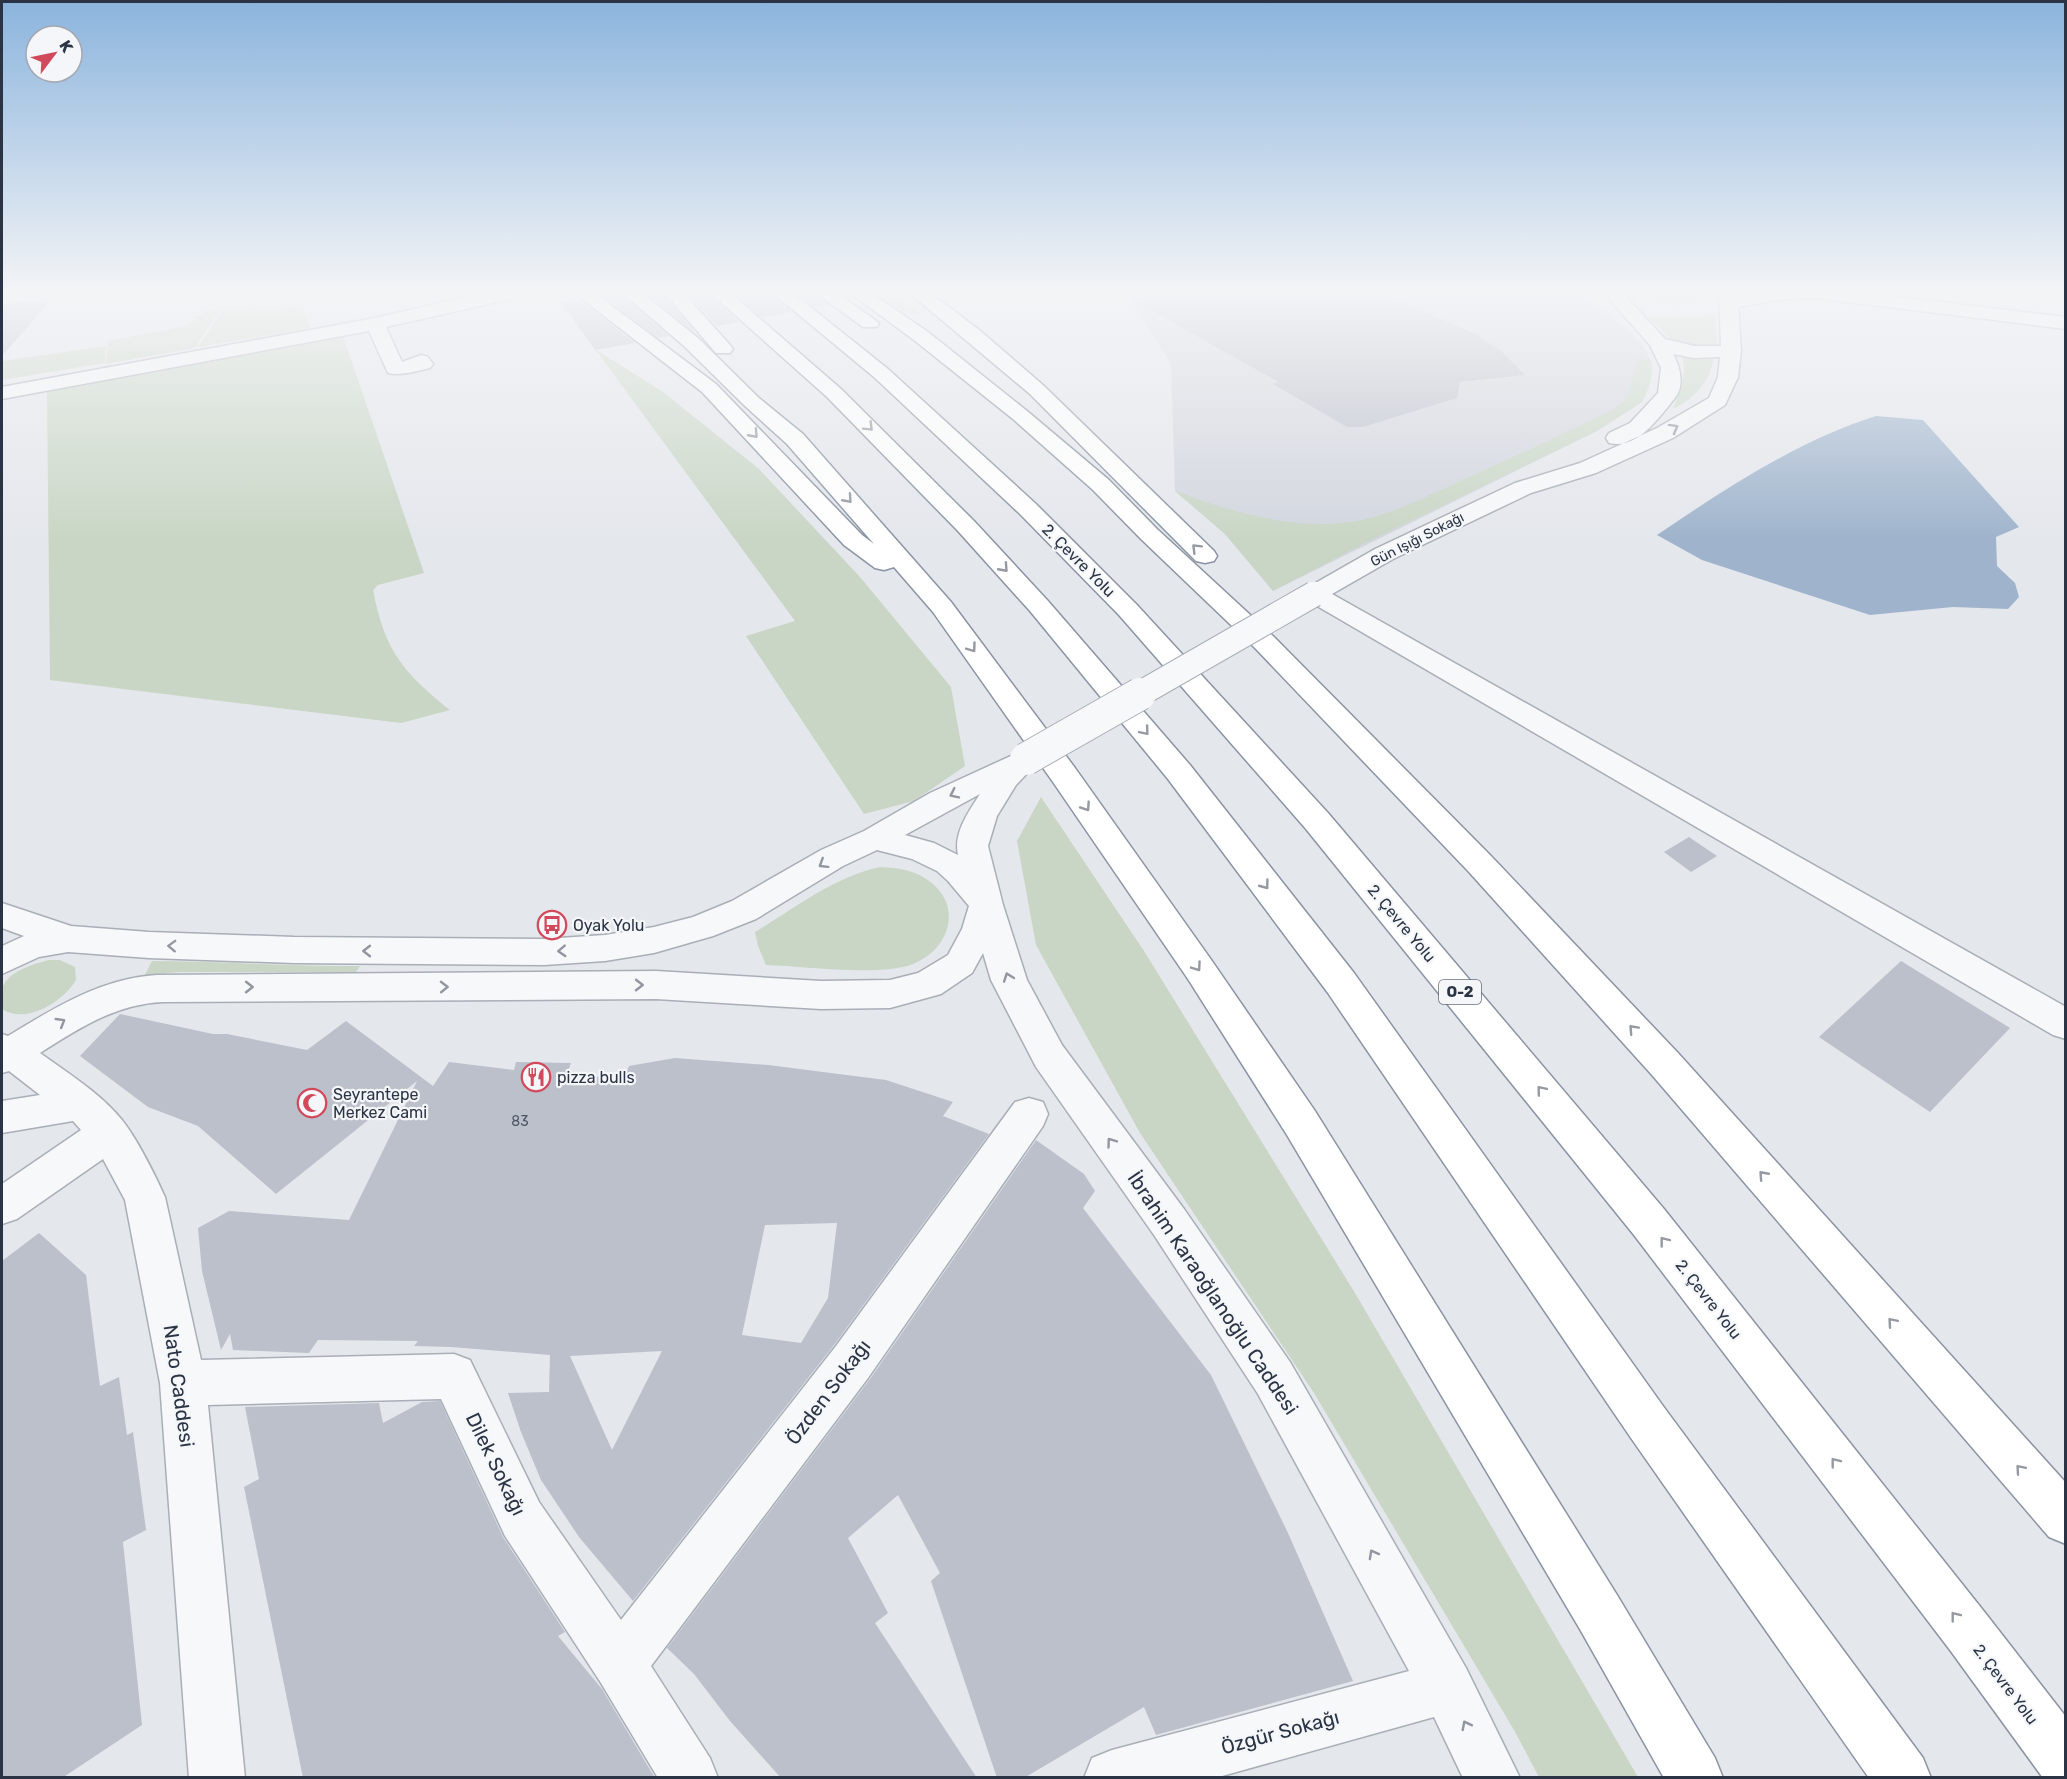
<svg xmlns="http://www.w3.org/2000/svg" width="2067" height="1779" viewBox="0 0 2067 1779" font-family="Rubik,sans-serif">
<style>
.built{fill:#d2d6de}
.green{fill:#c9d6c5}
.water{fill:#9fb4cc}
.building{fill:#bbc0ca;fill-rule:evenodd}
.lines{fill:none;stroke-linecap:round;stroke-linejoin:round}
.minor-casing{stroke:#a9aeb7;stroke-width:3}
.highway-casing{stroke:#8b94a3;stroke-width:3}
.minor{fill:#f7f8fa;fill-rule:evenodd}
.highway{fill:#fff;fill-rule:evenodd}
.minor-bridge-far1-casing{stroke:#a9aeb7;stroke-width:27;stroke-linecap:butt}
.minor-bridge-casing{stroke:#a9aeb7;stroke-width:34;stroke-linecap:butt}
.minor-bridge-far1{stroke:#f7f8fa;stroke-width:25}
.minor-bridge{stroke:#f7f8fa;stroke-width:32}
.oneway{stroke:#959aa2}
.oneway2{stroke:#9196a0}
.labels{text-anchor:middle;stroke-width:4.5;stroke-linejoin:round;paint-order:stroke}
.far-street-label{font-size:14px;fill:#2b3445;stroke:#f4f6f9}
.number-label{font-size:14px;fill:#4f5766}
.shield{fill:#f4f6f9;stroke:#676e7b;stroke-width:1.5}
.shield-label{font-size:15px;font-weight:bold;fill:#2b3445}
.street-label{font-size:16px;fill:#2b3445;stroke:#f4f6f9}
.poi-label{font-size:16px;fill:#2b3445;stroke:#f4f6f9;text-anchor:start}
.near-street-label{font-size:20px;fill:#2b3445;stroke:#f4f6f9}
</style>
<rect width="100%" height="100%" fill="#e4e7ec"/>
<!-- built -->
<polygon class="built" points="1125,290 1571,290 1578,293 1628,329 1641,343 1651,360 1652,372 1642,402 1597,431 1273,591 1225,534 1175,491 1171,364"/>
<!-- green -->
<g class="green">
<polygon points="870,290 890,290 922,315 904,312"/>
<path d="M 1609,290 L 1714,290 C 1704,314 1628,303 1609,290 Z"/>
<polygon points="303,308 310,328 198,347 223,309"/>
<polygon points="221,309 195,348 106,364 108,341 187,326 206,310"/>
<path d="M 1716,316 C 1718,358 1714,388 1673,409 C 1694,361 1684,350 1648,317 L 1672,318 Z"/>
<path d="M 343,336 L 424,573 L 378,585 L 373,590 C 385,651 402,671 450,710 L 401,723 L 50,680 L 47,392 Z"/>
<polygon points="106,346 105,363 2,380 2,361"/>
<polygon points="595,349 663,392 759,469 860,577 951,687 965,766 914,801 864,814 746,636 795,621"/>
<path d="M 1638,359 L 1651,360 L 1652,372 L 1649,387 L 1642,402 L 1597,431 L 1367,542 L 1273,591 L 1225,534 L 1175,491 C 1234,513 1304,534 1367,519 C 1402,510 1436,492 1469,477 C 1517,455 1566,433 1614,409 L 1628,396 Z"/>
<polygon points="1041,797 1144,951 1355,1293 1638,1777 1539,1777 1514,1730 1314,1393 1140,1133 1036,945 1017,841"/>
<path d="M 881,867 C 898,868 915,870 929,881 C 964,906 949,950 913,964 C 880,977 804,966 766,965 L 758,946 L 755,932 C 795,908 835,876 881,867 Z"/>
<path d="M 49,960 L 60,960 L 75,967 L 76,980 C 63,1002 26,1025 2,1009 C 1,1003 0,996 2,990 C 5,972 34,964 49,960 Z"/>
<path d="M 152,961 C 221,961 291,967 360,966 L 356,972 L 180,972 L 145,975 Z"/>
</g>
<!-- water -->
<path class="water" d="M 1876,416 L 1923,420 L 2019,527 L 1996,537 L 1997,566 L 2015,583 L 2019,597 L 2008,609 L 1953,607 L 1870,615 L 1702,560 L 1657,535 C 1725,489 1797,441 1876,416 Z"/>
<!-- building -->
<g class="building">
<polygon points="643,290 660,290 694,331 693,331"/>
<polygon points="684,290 705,290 739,322 717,326"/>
<polygon points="730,290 767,290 792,312 762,317"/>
<polygon points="793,290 810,290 828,304 814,307"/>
<polygon points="1174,290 1373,290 1473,333 1501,351 1525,375 1460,382 1457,398 1363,427 1347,427 1273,384 1278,382 1133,300"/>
<polygon points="618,292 669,336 658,338 601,295"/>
<polygon points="579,299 635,343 595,350 561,302"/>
<polygon points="51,300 2,356 2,304"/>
<polygon points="1689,837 1717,856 1691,872 1664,852"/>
<polygon points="1901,961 2010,1028 1930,1112 1819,1037"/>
<path d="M 120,1014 L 213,1034 L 227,1034 L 307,1050 L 346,1021 L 433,1086 L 449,1062 L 514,1070 L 516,1062 L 571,1063 L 565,1080 L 626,1074 L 629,1066 L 675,1058 L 768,1065 L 886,1080 L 953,1102 L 943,1116 L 989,1134 L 834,1345 L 633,1601 L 579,1537 L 541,1480 L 521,1432 L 508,1393 L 549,1392 L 550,1355 L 451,1347 L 414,1346 L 418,1341 L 318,1340 L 309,1353 L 233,1350 L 230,1334 L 221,1350 L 202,1271 L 198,1228 L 229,1211 L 349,1220 L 417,1081 L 276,1194 L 198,1126 L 148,1107 L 80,1056 ZM 837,1223 L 828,1298 L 801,1343 L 742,1335 L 765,1225 ZM 662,1351 L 612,1450 L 570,1356 Z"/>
<polygon points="1036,1140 1084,1174 1095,1191 1083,1208 1211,1375 1288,1533 1353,1681 1156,1735 1144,1707 1024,1778 997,1778 931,1581 940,1573 898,1495 848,1538 888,1613 875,1623 977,1778 781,1778 730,1721 694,1674 667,1648 870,1379"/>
<polygon points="39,1233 86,1275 100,1386 119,1377 127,1435 133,1432 146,1530 123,1542 142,1725 62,1778 2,1778 2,1261"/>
<polygon points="440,1401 503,1537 565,1632 558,1636 602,1689 655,1778 303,1778 244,1487 259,1479 245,1407 379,1403 383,1423 422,1402"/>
</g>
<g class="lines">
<!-- minor casing -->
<g class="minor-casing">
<g id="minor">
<path d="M 497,290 L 515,290 L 518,294 L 515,298 L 386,327 L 402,362 L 421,355 L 428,357 L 433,364 L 430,368 C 417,371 401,376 388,373 L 369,331 L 2,399 L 2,387 L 375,318 Z"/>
<path d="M 1601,290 L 1620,290 L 1665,339 L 1694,346 L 1721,346 L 1719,290 L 1737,290 L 1737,296 L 1775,290 L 1838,290 L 2066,317 L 2066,329 L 1815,298 L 1777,300 L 1738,307 L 1741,350 L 1738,377 L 1725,405 L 1673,438 L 1596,473 L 1531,493 L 1393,559 L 1332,594 L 2066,1007 L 2066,1039 L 2053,1035 L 1305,599 L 1301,594 L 1305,589 L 1375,549 L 1515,483 L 1580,463 L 1657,428 L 1709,398 L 1718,377 L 1720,357 L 1694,358 L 1673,354 C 1680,367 1685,385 1675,398 C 1659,417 1638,450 1609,443 L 1606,438 L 1609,433 L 1630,423 L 1658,393 L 1661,368 L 1650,345 Z"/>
<path d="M 1026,749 L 1036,752 L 1041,759 L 1016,785 L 997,816 L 988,846 L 1003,905 L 1027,980 L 1062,1045 L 1184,1209 L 1290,1362 L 1466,1668 L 1520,1778 L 1463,1778 L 1434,1717 L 1215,1778 L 1084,1778 L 1092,1758 L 1112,1750 L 1409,1671 L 1258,1394 L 1154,1235 L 1036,1067 L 991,980 L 983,953 L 972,973 L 941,994 L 890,1008 L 821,1009 L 656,999 L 163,1002 C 116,1004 79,1028 40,1053 C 69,1074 100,1093 122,1120 C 137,1139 155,1175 165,1197 L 201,1360 L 454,1354 L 470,1360 L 539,1502 L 621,1620 L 836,1346 L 1015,1102 L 1029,1098 L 1043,1102 L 1048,1114 L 1043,1126 L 868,1378 L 651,1666 L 710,1758 L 718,1778 L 658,1778 L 601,1683 L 505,1536 L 441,1399 L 208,1405 L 245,1778 L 189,1778 L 160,1383 L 125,1200 L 103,1159 L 17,1219 L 2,1224 L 2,1184 L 81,1130 L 73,1121 L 2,1133 L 2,1101 L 40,1095 L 9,1071 L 2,1073 L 2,1034 L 8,1036 C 54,1008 102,978 157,975 L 656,971 L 821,981 L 890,980 L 918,973 L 948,955 L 962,929 L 969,906 L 948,881 L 937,871 L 912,859 L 877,850 L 843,866 L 756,919 L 713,936 L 654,953 L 605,961 L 544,965 L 294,963 L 149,958 L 68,952 L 39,957 L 2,974 L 2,946 L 24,936 L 2,928 L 2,903 L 71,926 L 149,932 L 294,937 L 544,939 L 605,935 L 654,927 L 693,917 L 732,901 L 821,850 L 864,831 L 930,793 ZM 980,794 C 969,811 953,833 958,855 L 934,843 L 905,835 Z"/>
</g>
</g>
<!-- highway casing -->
<g class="highway-casing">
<g id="highway">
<polygon points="571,290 591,290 716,384 862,535 874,544 787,444 745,406 684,346 619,290 639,290 698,338 759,398 803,434 951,602 1075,768 1212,961 1315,1111 1617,1595 1715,1758 1723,1778 1664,1778 1581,1631 1287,1135 1188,979 1053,782 933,612 894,567 884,570 875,568 844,545 702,392"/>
<polygon points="662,290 681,290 730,345 733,349 730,353 716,353"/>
<polygon points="707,290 727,290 841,389 974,521 1048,601 1190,765 1354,973 1663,1406 1923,1758 1931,1778 1869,1778 1631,1438 1328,993 1168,779 1030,611 958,531 827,397"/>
<polygon points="769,290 789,290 888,369 1036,504 1137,605 1328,813 1664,1209 1986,1614 2066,1717 2066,1778 2043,1778 1950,1650 1634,1235 1306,829 1119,615 1020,514 874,377"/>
<polygon points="812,290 833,290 879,323 877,327 863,327"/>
<polygon points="846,290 867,290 928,332 1027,411 1109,480 1157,529 1273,636 1491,856 1678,1053 2066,1483 2066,1544 2049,1537 1652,1075 1469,872 1255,648 1141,539 1093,490 1013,419 914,340"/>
<polygon points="906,290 926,290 978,329 1044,386 1214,551 1217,556 1214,561 1205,563 1196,561 1030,394"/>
</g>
</g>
<!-- minor -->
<use href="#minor" class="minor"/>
<!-- highway -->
<use href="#highway" class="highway"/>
<!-- minor-bridge-far1 casing -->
<g class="minor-bridge-far1-casing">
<polyline id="minor-bridge-far1" points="1138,695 1314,594"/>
</g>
<!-- minor-bridge casing -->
<g class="minor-bridge-casing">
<polyline id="minor-bridge" points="1026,759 1140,694"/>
</g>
<!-- minor-bridge-far1 -->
<use href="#minor-bridge-far1" class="minor-bridge-far1"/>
<!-- minor-bridge -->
<use href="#minor-bridge" class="minor-bridge"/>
</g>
<!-- one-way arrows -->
<defs><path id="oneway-chevron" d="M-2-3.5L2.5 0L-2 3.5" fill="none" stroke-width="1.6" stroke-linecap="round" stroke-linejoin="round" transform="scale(1.5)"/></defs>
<g class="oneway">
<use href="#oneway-chevron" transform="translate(869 427) rotate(45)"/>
<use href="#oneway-chevron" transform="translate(754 434) rotate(48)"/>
<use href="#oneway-chevron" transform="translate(848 499) rotate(48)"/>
<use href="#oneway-chevron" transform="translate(1196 548) rotate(-135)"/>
<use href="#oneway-chevron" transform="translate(1004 568) rotate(48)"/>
<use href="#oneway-chevron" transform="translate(972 648) rotate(54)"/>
<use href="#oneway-chevron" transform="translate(1145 731) rotate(50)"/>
<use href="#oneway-chevron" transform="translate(1086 807) rotate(56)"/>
<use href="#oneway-chevron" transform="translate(1265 885) rotate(53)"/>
<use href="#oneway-chevron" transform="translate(1197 967) rotate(55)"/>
<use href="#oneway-chevron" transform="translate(1633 1029) rotate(-133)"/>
<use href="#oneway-chevron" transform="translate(1541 1090) rotate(-130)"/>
<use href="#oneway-chevron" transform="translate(1763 1175) rotate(-132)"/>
<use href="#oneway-chevron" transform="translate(1664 1241) rotate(-128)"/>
<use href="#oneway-chevron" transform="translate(1892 1322) rotate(-131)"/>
<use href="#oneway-chevron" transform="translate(1835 1462) rotate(-128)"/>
<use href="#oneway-chevron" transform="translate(2020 1469) rotate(-131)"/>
<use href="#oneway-chevron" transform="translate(1955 1616) rotate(-128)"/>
</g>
<g class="oneway2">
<use href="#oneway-chevron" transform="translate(1674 428) rotate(-29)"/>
<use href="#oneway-chevron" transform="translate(954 794) rotate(154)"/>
<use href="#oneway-chevron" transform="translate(823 864) rotate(148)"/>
<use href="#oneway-chevron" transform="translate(172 946) rotate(-178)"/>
<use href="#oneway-chevron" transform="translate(367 951) rotate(-180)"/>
<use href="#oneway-chevron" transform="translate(562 951) rotate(177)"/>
<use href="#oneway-chevron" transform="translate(1008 977) rotate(-110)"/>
<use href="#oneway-chevron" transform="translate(639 985)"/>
<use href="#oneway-chevron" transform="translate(249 987)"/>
<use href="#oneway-chevron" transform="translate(444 987) rotate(-1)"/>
<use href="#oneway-chevron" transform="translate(61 1022) rotate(-31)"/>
<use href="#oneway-chevron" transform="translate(1111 1142) rotate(-126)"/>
<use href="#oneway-chevron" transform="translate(1373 1554) rotate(-119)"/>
<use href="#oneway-chevron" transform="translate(1466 1725) rotate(-117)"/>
</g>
<!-- sky -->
<linearGradient id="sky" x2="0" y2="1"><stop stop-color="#8bb4dd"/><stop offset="0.54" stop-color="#f3f4f6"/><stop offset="1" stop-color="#f3f4f6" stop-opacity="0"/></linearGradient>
<rect width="2067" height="539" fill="url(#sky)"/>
<!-- icons -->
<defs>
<g id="bus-ring" transform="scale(1.5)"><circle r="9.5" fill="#f4f6f9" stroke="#d1495b" stroke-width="1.5"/><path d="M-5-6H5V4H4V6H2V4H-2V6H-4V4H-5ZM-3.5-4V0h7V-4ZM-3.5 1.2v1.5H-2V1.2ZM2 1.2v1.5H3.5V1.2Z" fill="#d1495b"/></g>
<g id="restaurant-ring" transform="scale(1.5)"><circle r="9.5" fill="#f4f6f9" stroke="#d1495b" stroke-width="1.5"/><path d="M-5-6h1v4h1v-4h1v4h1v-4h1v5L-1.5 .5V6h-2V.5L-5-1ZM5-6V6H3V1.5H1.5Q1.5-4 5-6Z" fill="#d1495b"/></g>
<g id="mosque-ring" transform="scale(1.5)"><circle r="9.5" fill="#f4f6f9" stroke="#d1495b" stroke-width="1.5"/><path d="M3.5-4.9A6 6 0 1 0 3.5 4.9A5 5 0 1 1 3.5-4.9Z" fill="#d1495b"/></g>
</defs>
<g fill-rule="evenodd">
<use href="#bus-ring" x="552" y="925"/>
<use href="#restaurant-ring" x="536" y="1077"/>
<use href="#mosque-ring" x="312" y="1103"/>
</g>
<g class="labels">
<!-- far-street labels -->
<g class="far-street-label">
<text transform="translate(1417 539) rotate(-27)" y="5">Gün Işığı Sokağı</text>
</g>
<!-- number labels -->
<g class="number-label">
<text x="520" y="1126">83</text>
</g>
<!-- shield labels -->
<rect class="shield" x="1439" y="980" width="42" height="24" rx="4.5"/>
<g class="shield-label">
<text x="1460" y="997">O-2</text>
</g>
<!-- street labels -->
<g class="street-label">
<text transform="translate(1079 560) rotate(45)" y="6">2. Çevre Yolu</text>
<text transform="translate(1402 923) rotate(50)" y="6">2. Çevre Yolu</text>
<text transform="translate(1709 1299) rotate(52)" y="6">2. Çevre Yolu</text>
<text transform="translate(2006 1684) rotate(53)" y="6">2. Çevre Yolu</text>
</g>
<!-- poi labels -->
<g class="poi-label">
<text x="573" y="931">Oyak Yolu</text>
<text x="557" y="1083">pizza bulls</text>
<text x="333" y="1100">Seyrantepe<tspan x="333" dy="18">Merkez Cami</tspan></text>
</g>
<!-- near-street labels -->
<g class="near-street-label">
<text transform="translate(1213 1293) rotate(56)" y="7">İbrahim Karaoğlanoğlu Caddesi</text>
<text transform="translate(179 1386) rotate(82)" y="7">Nato Caddesi</text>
<text transform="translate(828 1392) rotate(-53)" y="7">Özden Sokağı</text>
<text transform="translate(496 1464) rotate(64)" y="7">Dilek Sokağı</text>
<text transform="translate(1280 1732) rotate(-15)" y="7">Özgür Sokağı</text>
</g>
</g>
<!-- border -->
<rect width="2067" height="1779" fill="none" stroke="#2b3445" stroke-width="6"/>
<!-- north arrow -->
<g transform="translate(54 54) rotate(58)"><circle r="28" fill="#f4f6f9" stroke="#a4a8b1" stroke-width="1.5"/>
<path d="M0-4.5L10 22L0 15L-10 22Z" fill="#d1495b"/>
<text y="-9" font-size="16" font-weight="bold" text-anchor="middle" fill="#2b3445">K</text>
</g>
</svg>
